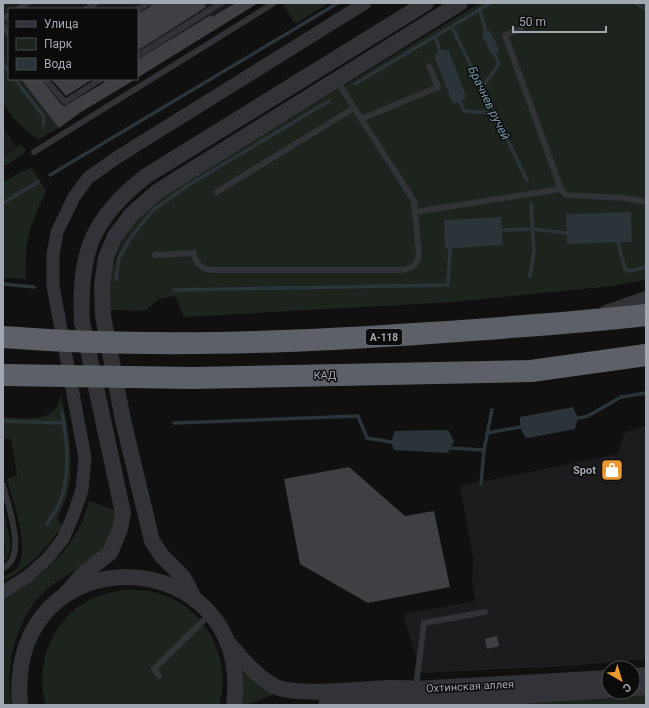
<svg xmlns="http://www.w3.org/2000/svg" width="649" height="708" viewBox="0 0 649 708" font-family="Roboto,sans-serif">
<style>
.built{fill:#1c1c1e}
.green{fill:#1d241d}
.water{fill:#2a3439}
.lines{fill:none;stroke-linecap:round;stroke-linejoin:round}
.stream{stroke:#2a3439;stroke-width:3.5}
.building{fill:#3f4044}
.service{stroke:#313336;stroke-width:6}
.minor{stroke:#313336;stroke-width:13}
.tertiary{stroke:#313336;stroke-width:16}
.motorway{stroke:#5d6167;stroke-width:22}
.labels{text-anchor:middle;stroke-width:3;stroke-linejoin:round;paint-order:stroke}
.shield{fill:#0b0b0c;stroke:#757980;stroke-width:1}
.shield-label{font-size:10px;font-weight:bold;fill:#a2a8b2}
.street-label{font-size:11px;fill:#a2a8b2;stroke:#0b0b0c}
.poi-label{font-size:11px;font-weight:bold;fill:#a2a8b2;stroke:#0b0b0c;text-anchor:end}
.water-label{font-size:12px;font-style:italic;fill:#799aac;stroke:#0b0b0c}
</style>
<rect width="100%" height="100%" fill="#101011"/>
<!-- built -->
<g class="built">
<polygon points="3,3 258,3 137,78 137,9 9,9 9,63 3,56"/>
<polygon points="3,128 16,146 3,155"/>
<polygon points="646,426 646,659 569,666 421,673 403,614 475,601 472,580 473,559 460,486 617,454 625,432"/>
</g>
<!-- green -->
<g class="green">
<polygon points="285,3 329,3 297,23 294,22 284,6"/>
<polygon points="480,3 646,3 646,280 612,286 454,302 184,317 175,296 159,299 145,311 110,310 109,277 125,234 140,216 161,198 185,182"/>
<path d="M 3,56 L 9,63 L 9,79 L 21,79 L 59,128 L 39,139 C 29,136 4,110 3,100 C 1,86 3,70 3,56 Z"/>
<polygon points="20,144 26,150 24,153 3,167 3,156"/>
<path d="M 32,168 L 46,191 C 30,225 24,241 26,279 L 3,278 L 3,182 L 21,172 Z"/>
<path d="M 61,394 C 69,435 80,479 57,518 L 62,526 C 47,548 28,569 3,581 L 3,577 C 7,575 14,572 16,569 C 32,551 12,500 7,479 L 17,475 L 11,439 L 3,439 L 3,417 C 27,418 56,425 61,394 Z"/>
<path d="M 89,501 L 115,510 C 123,557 71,566 44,592 C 14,622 6,665 11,705 L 3,705 L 3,598 C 44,577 77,548 89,501 Z"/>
<polygon points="3,506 11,546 7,559 3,561 3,554 6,553 3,539"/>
<path d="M 124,590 C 137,590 149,590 161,594 C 205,607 234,661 219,705 L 46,705 C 34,666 52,619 89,600 C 101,594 112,592 124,590 Z"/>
<path d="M 243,673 L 261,688 L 273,693 L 273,695 C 262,699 251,705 239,705 Z"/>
<polygon points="646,692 646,705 469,705"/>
</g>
<!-- water -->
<g class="water">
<polygon points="485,29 490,31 499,49 496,57 491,54 482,35"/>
<path d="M 444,50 L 449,51 L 466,96 C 464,102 458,104 452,102 L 435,58 L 436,53 Z"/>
<polygon points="631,212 632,242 567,244 566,214"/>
<polygon points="501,217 503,245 445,249 444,220"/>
<polygon points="573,407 578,418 575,429 528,438 525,437 520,427 520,417"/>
<polygon points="448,430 454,441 448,453 394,450 391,442 395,431"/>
</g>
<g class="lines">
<!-- stream -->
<g class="stream">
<polyline points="636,3 646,10"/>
<polyline points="480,10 485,29"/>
<polyline points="452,27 527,180"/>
<polyline points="435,36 440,51"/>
<polyline points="3,64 9,72"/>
<polyline points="15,79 44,117 43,125"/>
<polyline points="355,84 491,3"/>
<polyline points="482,88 499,64 496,57"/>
<polyline points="460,102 464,111 493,113"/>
<polyline points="50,175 338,3"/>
<polyline points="3,203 38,182"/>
<polyline points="502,230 533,229 567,233"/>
<polyline points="618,242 625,269 631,271 646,267"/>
<polyline points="530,276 534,252 531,204"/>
<polyline points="116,279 119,258 130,239 152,211 187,186 329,101"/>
<polyline points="3,284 34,287"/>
<polyline points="174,290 448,285 450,249"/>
<polyline points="578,418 588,416 621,397 646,393"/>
<polyline points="3,421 64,423"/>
<polyline points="174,423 358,416 367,438 391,442"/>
<polyline points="487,433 520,427"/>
<polyline points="451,448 484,450"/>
<polyline points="481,484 484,450 492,410"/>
<path d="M 47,524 C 51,517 57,510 60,502 C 71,474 67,441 62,412"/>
</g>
</g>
<!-- building -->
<g class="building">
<polygon points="152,3 203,3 206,7 137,51 137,14 150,7"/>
<polygon points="236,3 258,3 137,78 137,60 211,15 212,17"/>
<polygon points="21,79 41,79 62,105 65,106 103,83 105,79 136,79 81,112 59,128"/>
<polygon points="51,79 93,79 66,96"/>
<polygon points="615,459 618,473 604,476 601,463"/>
<polygon points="349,467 405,516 434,511 450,587 368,603 300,564 284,479"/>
<polygon points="497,636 499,646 487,649 485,639"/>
</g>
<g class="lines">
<!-- service -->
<g class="service">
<polyline points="18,9 27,3"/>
<polyline points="86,9 96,3"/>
<polyline points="137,10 148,3"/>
<polyline points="3,19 9,15"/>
<polyline points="3,26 9,34"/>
<polyline points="137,56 221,3"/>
<polyline points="45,79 65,102 101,79"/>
<polyline points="361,119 438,87 429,66"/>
<polyline points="34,152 274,3"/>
<polyline points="561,189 566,195 625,198 646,202"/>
<polyline points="217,192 354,108"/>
<polyline points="415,212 561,189 505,35 521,29"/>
<path d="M 155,255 L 194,253 C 195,264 201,268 211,270 L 402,270 C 412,268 417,265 419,255 L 414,201 L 337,81"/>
<path d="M 3,485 C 8,506 28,557 3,568"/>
<polyline points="159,676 154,669 209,615"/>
<polyline points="416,687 424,623 485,612"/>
</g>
<!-- minor -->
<polyline class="minor" points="3,592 28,576 47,559 63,539 73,516 82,490 85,458 53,286 53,255 57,232 74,197 88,178 116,158 365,3"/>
<!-- tertiary -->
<g class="tertiary">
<polyline points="606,313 646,299"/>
<path d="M 64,596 L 84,573 L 110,553 L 120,529 L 123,513 L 82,322 C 79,253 91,219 146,176 L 426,3"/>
<polyline points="195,600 183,577 162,556 152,541 123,420 103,316 102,285 106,258 115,236 131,215 158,191 460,3"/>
<path d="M 227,642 C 242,658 255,676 274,686 C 295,697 363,689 388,688 C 397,688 406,688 415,689 L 609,678"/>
<polyline points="633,676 646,675"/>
<polyline points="633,688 646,687"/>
<path d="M 20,705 C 4,530 255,539 234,705"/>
<polyline points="326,705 390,702 423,703 609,690"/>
</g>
<!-- motorway -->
<g class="motorway">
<path d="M 3,337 C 145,348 288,343 430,333 C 502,328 574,323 646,315"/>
<polyline points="3,375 193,378 531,371 646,355"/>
</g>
</g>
<!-- icons -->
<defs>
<g id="shop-square" transform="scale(1.15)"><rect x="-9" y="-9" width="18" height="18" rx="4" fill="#ea9830" stroke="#0b0b0c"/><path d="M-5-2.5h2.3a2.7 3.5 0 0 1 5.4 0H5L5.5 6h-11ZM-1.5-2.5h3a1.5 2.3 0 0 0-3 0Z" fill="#fff"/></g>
</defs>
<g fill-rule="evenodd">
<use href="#shop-square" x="612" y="470"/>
</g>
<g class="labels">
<!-- shield labels -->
<rect class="shield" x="366" y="329" width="36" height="16" rx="3"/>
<g class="shield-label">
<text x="384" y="341">А-118</text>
</g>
<!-- street labels -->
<g class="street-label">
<text transform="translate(325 375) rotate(-1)" y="4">КАД</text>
<text transform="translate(470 686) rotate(-3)" y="4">Охтинская аллея</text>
</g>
<!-- poi labels -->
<g class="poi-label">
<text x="596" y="474">Spot</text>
</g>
<!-- water labels -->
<g class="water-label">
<text transform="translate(489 103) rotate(64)" y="4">Брачнев ручей</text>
</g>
</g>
<!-- border -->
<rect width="649" height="708" fill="none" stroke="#a2a8b2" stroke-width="8"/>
<!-- legend -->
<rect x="8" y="8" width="130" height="72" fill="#0b0b0c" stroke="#474a4e"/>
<rect x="16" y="21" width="20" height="6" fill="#313336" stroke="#474a4e"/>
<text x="44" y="28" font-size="12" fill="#a2a8b2">Улица</text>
<rect x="16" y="38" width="20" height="12" fill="#1d241d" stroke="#474a4e"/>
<text x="44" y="48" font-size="12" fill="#a2a8b2">Парк</text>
<rect x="16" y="58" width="20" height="12" fill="#2a3439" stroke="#474a4e"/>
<text x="44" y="68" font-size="12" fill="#a2a8b2">Вода</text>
<!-- north arrow -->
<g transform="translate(621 680) rotate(142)"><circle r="19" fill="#0b0b0c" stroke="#474a4e"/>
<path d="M0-3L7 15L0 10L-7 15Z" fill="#ea9830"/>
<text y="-6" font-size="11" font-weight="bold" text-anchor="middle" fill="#a2a8b2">С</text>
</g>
<!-- scale -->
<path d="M513 26v6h93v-6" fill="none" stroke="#a2a8b2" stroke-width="2"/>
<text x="519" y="26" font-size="12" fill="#a2a8b2" stroke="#0b0b0c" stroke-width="3" paint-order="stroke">50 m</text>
</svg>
